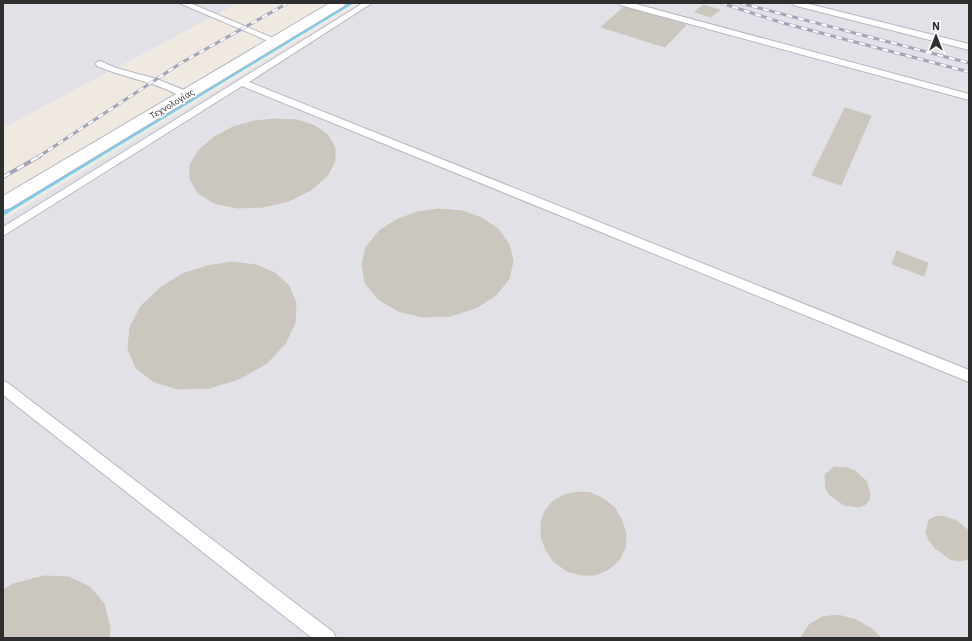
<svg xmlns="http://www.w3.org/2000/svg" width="972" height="641" viewBox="0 0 972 641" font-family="'IBM Plex Sans',sans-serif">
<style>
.industrial{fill:#e3e1e8}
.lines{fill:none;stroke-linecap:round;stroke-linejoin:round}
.stream{fill:#75cff0;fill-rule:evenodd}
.building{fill:#cbc7bf;stroke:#cbc5ba}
.service-casing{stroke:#b4b7c1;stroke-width:2}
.minor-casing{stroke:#b4b7c1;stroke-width:2}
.service{fill:#fff;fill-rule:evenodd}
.minor{fill:#fff;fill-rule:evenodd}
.rail-far1-casing{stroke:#a3a6b8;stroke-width:3}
.rail-casing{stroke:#a3a6b8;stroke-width:4}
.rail-far1{stroke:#fff;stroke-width:2;stroke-dasharray:6;stroke-linecap:butt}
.rail{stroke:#fff;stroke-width:2.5;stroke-dasharray:8;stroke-linecap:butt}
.labels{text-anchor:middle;stroke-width:3;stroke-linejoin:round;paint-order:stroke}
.far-street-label{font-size:9px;fill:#2e2e2e;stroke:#fff}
</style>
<rect width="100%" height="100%" fill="#efe9e1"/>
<!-- industrial -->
<g class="industrial">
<polygon points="3,3 238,3 3,128"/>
<polygon points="360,3 969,3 969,638 3,638 3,220"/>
</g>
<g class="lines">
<!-- stream -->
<polygon class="stream" points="349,3 354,3 3,216 3,211"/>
</g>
<!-- building -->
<g class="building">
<polygon points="703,5 720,10 711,17 695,12"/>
<polygon points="624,7 686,25 665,47 601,27"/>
<polygon points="845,108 871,116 841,185 812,175"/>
<polygon points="277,119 297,120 315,126 328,135 335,148 335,161 327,176 311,190 289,201 263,207 237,208 214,203 198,193 190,179 190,165 199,150 214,137 233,127 254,121"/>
<polygon points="439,209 462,211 482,218 498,229 509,244 513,261 509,279 496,295 476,308 450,316 423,317 398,311 378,299 365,283 362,265 366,247 379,231 396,220 417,212"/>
<polygon points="897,251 928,263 924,276 892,264"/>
<polygon points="232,262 256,265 275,273 289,286 296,303 295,323 285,344 266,364 239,379 209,388 179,389 154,382 136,368 128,349 130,327 141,306 160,288 182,274 207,266"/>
<polygon points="834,467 848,468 855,471 866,481 870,494 869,500 866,504 859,507 844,505 830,495 826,489 825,475"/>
<polygon points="577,492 591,493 604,499 615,508 622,521 626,534 625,548 619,560 609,569 595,575 581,575 567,571 554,562 546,550 541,537 541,523 545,511 553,501 565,495"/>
<polygon points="942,516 957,521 969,531 969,559 959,561 950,559 935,548 929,540 926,532 929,520 935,517"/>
<polygon points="44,576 69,577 90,587 104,604 110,628 109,638 3,638 3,590 13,584"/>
<polygon points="838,615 856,620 872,629 881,638 801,638 809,625 822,617"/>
</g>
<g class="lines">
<!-- service casing -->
<g class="service-casing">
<g id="service">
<polygon points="179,3 190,3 280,41 279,43 273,43"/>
<polygon points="363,3 372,3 249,82 969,370 969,382 242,86 3,236 3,227"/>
<polygon points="619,3 632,3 969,94 969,100 620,5"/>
<polygon points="792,3 805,3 969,44 969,50 793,5"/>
<path d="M 100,61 L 116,68 L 157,79 L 191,93 L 193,95 L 191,97 C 184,99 175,93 168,90 C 145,80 120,76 97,66 L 96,64 L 97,62 Z"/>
<polygon points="3,381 8,383 333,632 336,638 312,638 3,395"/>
</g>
</g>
<!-- minor casing -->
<g class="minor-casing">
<polygon id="minor" points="330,3 346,3 344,6 10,208 3,210 3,196"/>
</g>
<!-- service -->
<use href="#service" class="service"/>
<!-- minor -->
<use href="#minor" class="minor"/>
<!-- rail-far1 casing -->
<g class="rail-far1-casing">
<g id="rail-far1">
<polyline points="721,3 783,23 969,72"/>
<polyline points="740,3 969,63"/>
<polyline points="38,157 181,63 288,3"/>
</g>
</g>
<!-- rail casing -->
<g class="rail-casing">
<polyline id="rail" points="3,177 40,156"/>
</g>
<!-- rail-far1 -->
<use href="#rail-far1" class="rail-far1"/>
<!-- rail -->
<use href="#rail" class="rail"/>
</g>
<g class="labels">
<!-- far-street labels -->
<g class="far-street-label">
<text transform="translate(172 104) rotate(-31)" y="3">Τεχνολογίας</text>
</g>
</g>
<!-- border -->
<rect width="972" height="641" fill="none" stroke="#2e2e2e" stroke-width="8"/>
<!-- north arrow -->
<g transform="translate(936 36)" stroke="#ffffff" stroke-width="3" paint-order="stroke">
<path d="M0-3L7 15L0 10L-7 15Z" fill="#2e2e2e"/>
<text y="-6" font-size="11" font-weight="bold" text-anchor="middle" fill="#2e2e2e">N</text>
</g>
</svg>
